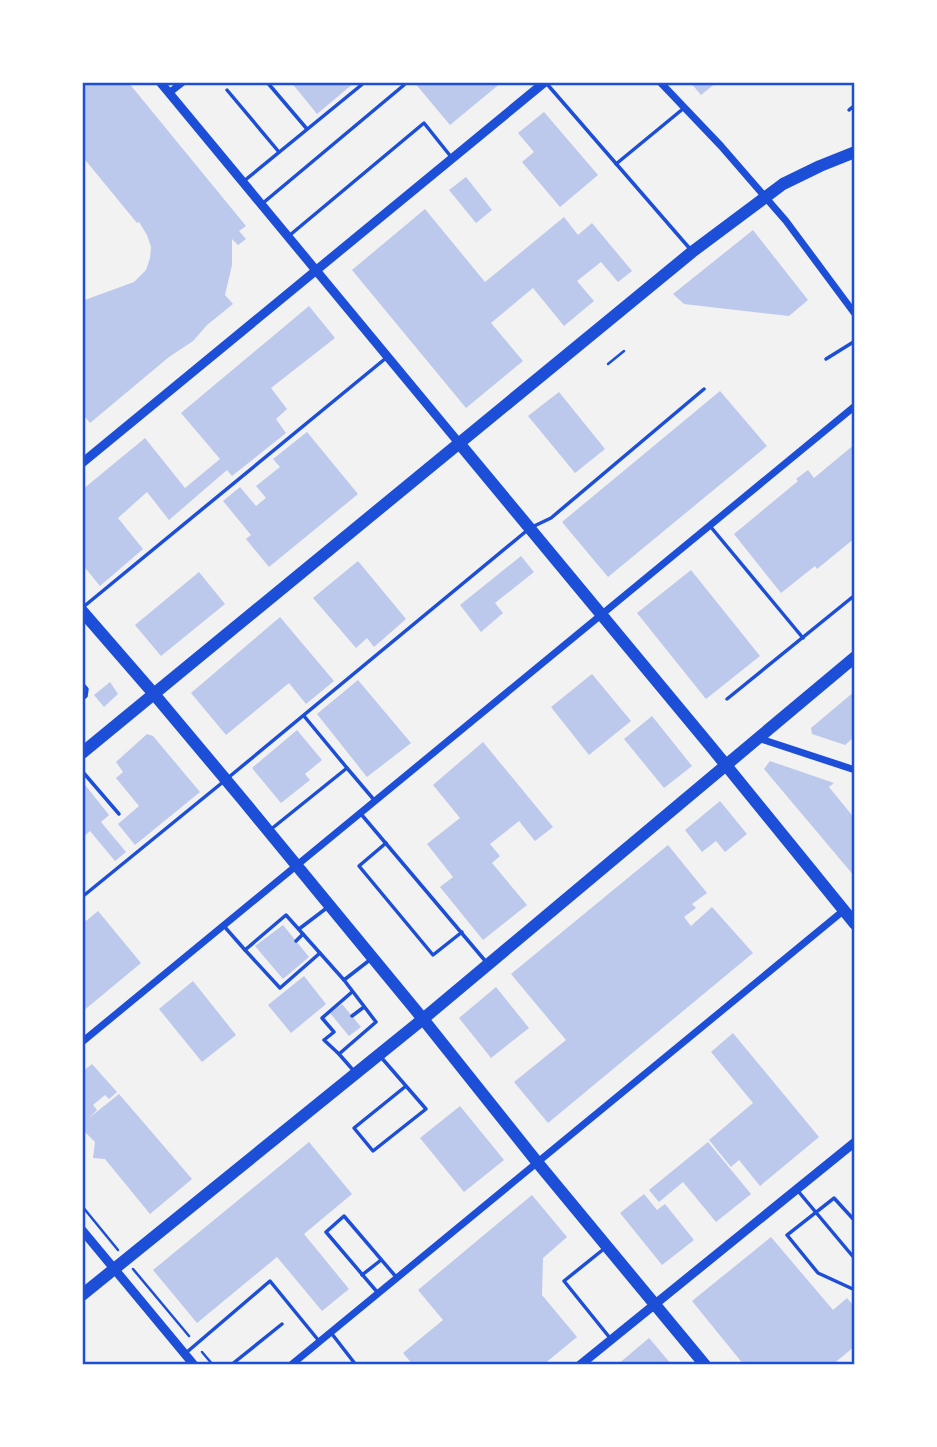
<svg xmlns="http://www.w3.org/2000/svg" width="937" height="1447" viewBox="0 0 937 1447" font-family="Spectral,serif">
<style>
.building{fill:#bdc9ec}
.lines{fill:none;stroke-linecap:round;stroke-linejoin:round}
.path{stroke:#1d4ed8;stroke-width:2.5}
.service{stroke:#1d4ed8;stroke-width:3.5}
.minor{stroke:#1d4ed8;stroke-width:7}
.tertiary{stroke:#1d4ed8;stroke-width:9}
.primary{stroke:#1d4ed8;stroke-width:12}
.neatline{fill:none;stroke:#1d4ed8;stroke-width:2.5}
</style>
<rect width="100%" height="100%" fill="#f2f2f2"/>
<!-- building -->
<g class="building">
<polygon points="82,82 128,82 246,226 239,231 246,239 238,245 232,239 232,265 225,295 233,304 207,325 193,341 169,357 90,423 82,413 82,301 134,282 146,270 150,258 151,247 147,235 139,222 137,223 82,156"/>
<polygon points="291,82 355,82 317,114"/>
<polygon points="414,82 502,82 450,125"/>
<polygon points="690,82 717,82 701,95"/>
<polygon points="544,112 598,175 560,207 522,162 534,152 518,133"/>
<polygon points="466,177 492,210 476,223 449,190"/>
<polygon points="425,209 485,282 564,217 578,235 592,223 632,271 618,282 601,262 577,281 594,301 564,326 533,288 491,323 523,361 466,408 352,270"/>
<polygon points="753,230 808,300 789,316 684,304 673,294"/>
<polygon points="309,306 335,338 271,388 287,409 276,419 286,433 232,476 227,470 169,520 147,492 118,518 143,549 100,586 82,564 82,490 145,438 185,488 220,459 181,413"/>
<polygon points="720,391 767,446 608,577 562,522"/>
<polygon points="559,392 605,449 575,473 528,416"/>
<polygon points="307,432 358,494 269,567 246,539 251,535 223,501 240,487 256,506 266,498 256,486 280,467 273,459"/>
<polygon points="855,444 855,538 817,569 815,566 781,593 734,534 798,481 796,479 808,470 814,478"/>
<polygon points="521,556 534,572 495,603 503,613 481,632 460,605"/>
<polygon points="358,561 406,619 374,647 367,638 356,648 313,598"/>
<polygon points="691,570 760,656 706,699 637,613"/>
<polygon points="199,572 225,604 161,656 135,625"/>
<polygon points="280,617 334,681 306,704 289,683 226,735 191,693"/>
<polygon points="592,674 631,721 589,755 551,707"/>
<polygon points="358,680 411,743 367,777 317,714"/>
<polygon points="110,682 118,694 104,707 94,695"/>
<polygon points="855,691 855,736 845,745 812,734 811,728"/>
<polygon points="652,716 692,766 664,788 624,739"/>
<polygon points="297,730 322,760 305,774 310,780 281,803 252,768"/>
<polygon points="147,734 153,736 200,792 135,845 118,824 139,806 116,778 123,772 116,762"/>
<polygon points="483,742 553,827 535,841 519,821 490,844 500,856 492,863 527,905 483,940 440,887 453,877 427,844 460,818 433,785"/>
<polygon points="770,761 834,783 829,787 855,819 855,877 764,769"/>
<polygon points="82,781 109,815 101,822 126,852 115,861 90,831 82,838"/>
<polygon points="720,801 747,834 725,852 716,841 702,852 685,830"/>
<polygon points="668,845 707,893 692,904 696,908 684,917 691,926 712,907 753,953 548,1123 514,1082 566,1040 511,974"/>
<polygon points="98,911 141,963 82,1012 82,916 86,921"/>
<polygon points="283,925 309,957 283,979 255,946"/>
<polygon points="304,976 326,1004 291,1033 268,1005"/>
<polygon points="193,981 236,1035 202,1062 159,1009"/>
<polygon points="496,987 529,1028 491,1058 459,1018"/>
<polygon points="342,1004 361,1027 349,1036 330,1013"/>
<polygon points="733,1033 819,1137 760,1186 739,1160 731,1167 709,1140 753,1103 711,1052"/>
<polygon points="92,1064 117,1092 109,1099 105,1095 93,1105 97,1110 89,1118 119,1094 192,1179 150,1214 105,1159 93,1158 95,1142 82,1129 82,1072"/>
<polygon points="460,1106 504,1160 464,1192 420,1138"/>
<polygon points="309,1142 352,1194 304,1234 349,1289 322,1311 277,1257 197,1323 153,1270"/>
<polygon points="708,1142 751,1194 716,1222 683,1182 659,1202 649,1190"/>
<polygon points="644,1194 657,1210 665,1204 694,1240 662,1265 620,1213"/>
<polygon points="532,1195 567,1237 543,1258 542,1295 577,1337 543,1365 413,1365 403,1353 443,1320 418,1290"/>
<polygon points="771,1237 833,1310 847,1298 855,1307 855,1346 832,1365 744,1365 692,1301"/>
<polygon points="649,1338 672,1365 617,1365"/>
</g>
<g class="lines">
<!-- path -->
<g class="path">
<polyline points="608,364 624,351"/>
<polyline points="82,1206 118,1250"/>
<polyline points="133,1269 189,1336"/>
<polyline points="202,1352 213,1365"/>
</g>
<!-- service -->
<g class="service">
<polyline points="267,82 307,129"/>
<polyline points="547,84 691,250"/>
<polyline points="227,90 279,152"/>
<polyline points="849,110 855,105"/>
<polyline points="616,164 684,108"/>
<polyline points="244,181 365,82"/>
<polyline points="263,203 404,85"/>
<polyline points="290,235 424,123 452,158"/>
<polyline points="826,359 855,341"/>
<polyline points="710,526 803,638"/>
<polyline points="82,608 386,358"/>
<polyline points="82,683 87,689 86,696 82,699"/>
<polyline points="727,699 855,595"/>
<polyline points="304,716 347,768"/>
<polyline points="82,771 119,814"/>
<polyline points="229,777 530,528 551,518 704,389"/>
<polyline points="361,814 487,963"/>
<polyline points="270,830 347,768 375,801"/>
<polyline points="386,843 359,866 433,955 462,932"/>
<polyline points="82,897 223,782"/>
<polyline points="223,925 245,950 286,915 344,980 371,959"/>
<polyline points="299,929 328,907"/>
<polyline points="296,941 303,934"/>
<polyline points="245,950 280,988 320,953"/>
<polyline points="344,980 376,1022 339,1054 353,1070"/>
<polyline points="352,1016 364,1007"/>
<polyline points="339,1054 324,1040 334,1032 322,1018 352,992"/>
<polyline points="380,1056 426,1109 373,1151 354,1128 406,1086"/>
<polyline points="798,1191 855,1259"/>
<polyline points="855,1221 834,1198 787,1235 818,1273 855,1290"/>
<polyline points="605,1248 564,1281 610,1338"/>
<polyline points="362,1275 381,1260"/>
<polyline points="378,1293 326,1232 344,1216 397,1278"/>
<polyline points="332,1334 356,1365"/>
<polyline points="187,1352 270,1281 319,1341"/>
<polyline points="231,1365 282,1324"/>
</g>
<!-- minor -->
<g class="minor">
<polyline points="660,82 721,146 786,221 855,314"/>
<polyline points="169,93 183,82"/>
<polyline points="758,738 855,770"/>
<polyline points="82,1042 855,406"/>
<polyline points="291,1365 843,911"/>
</g>
<!-- tertiary -->
<g class="tertiary">
<polyline points="160,82 459,443"/>
<polyline points="82,463 545,82"/>
<polyline points="82,1230 194,1365"/>
<polyline points="580,1365 855,1142"/>
</g>
<!-- primary -->
<g class="primary">
<polyline points="459,443 712,748 855,924"/>
<polyline points="82,611 154,694 242,799 423,1019 537,1162 705,1365"/>
<polyline points="82,753 692,252 783,184 820,166 855,152"/>
<polyline points="82,1295 423,1019 855,657"/>
</g>
</g>
<!-- border -->
<rect width="937" height="1447" fill="none" stroke="#ffffff" stroke-width="168"/>
<rect x="84" y="84" width="769" height="1279" class="neatline"/>
</svg>
